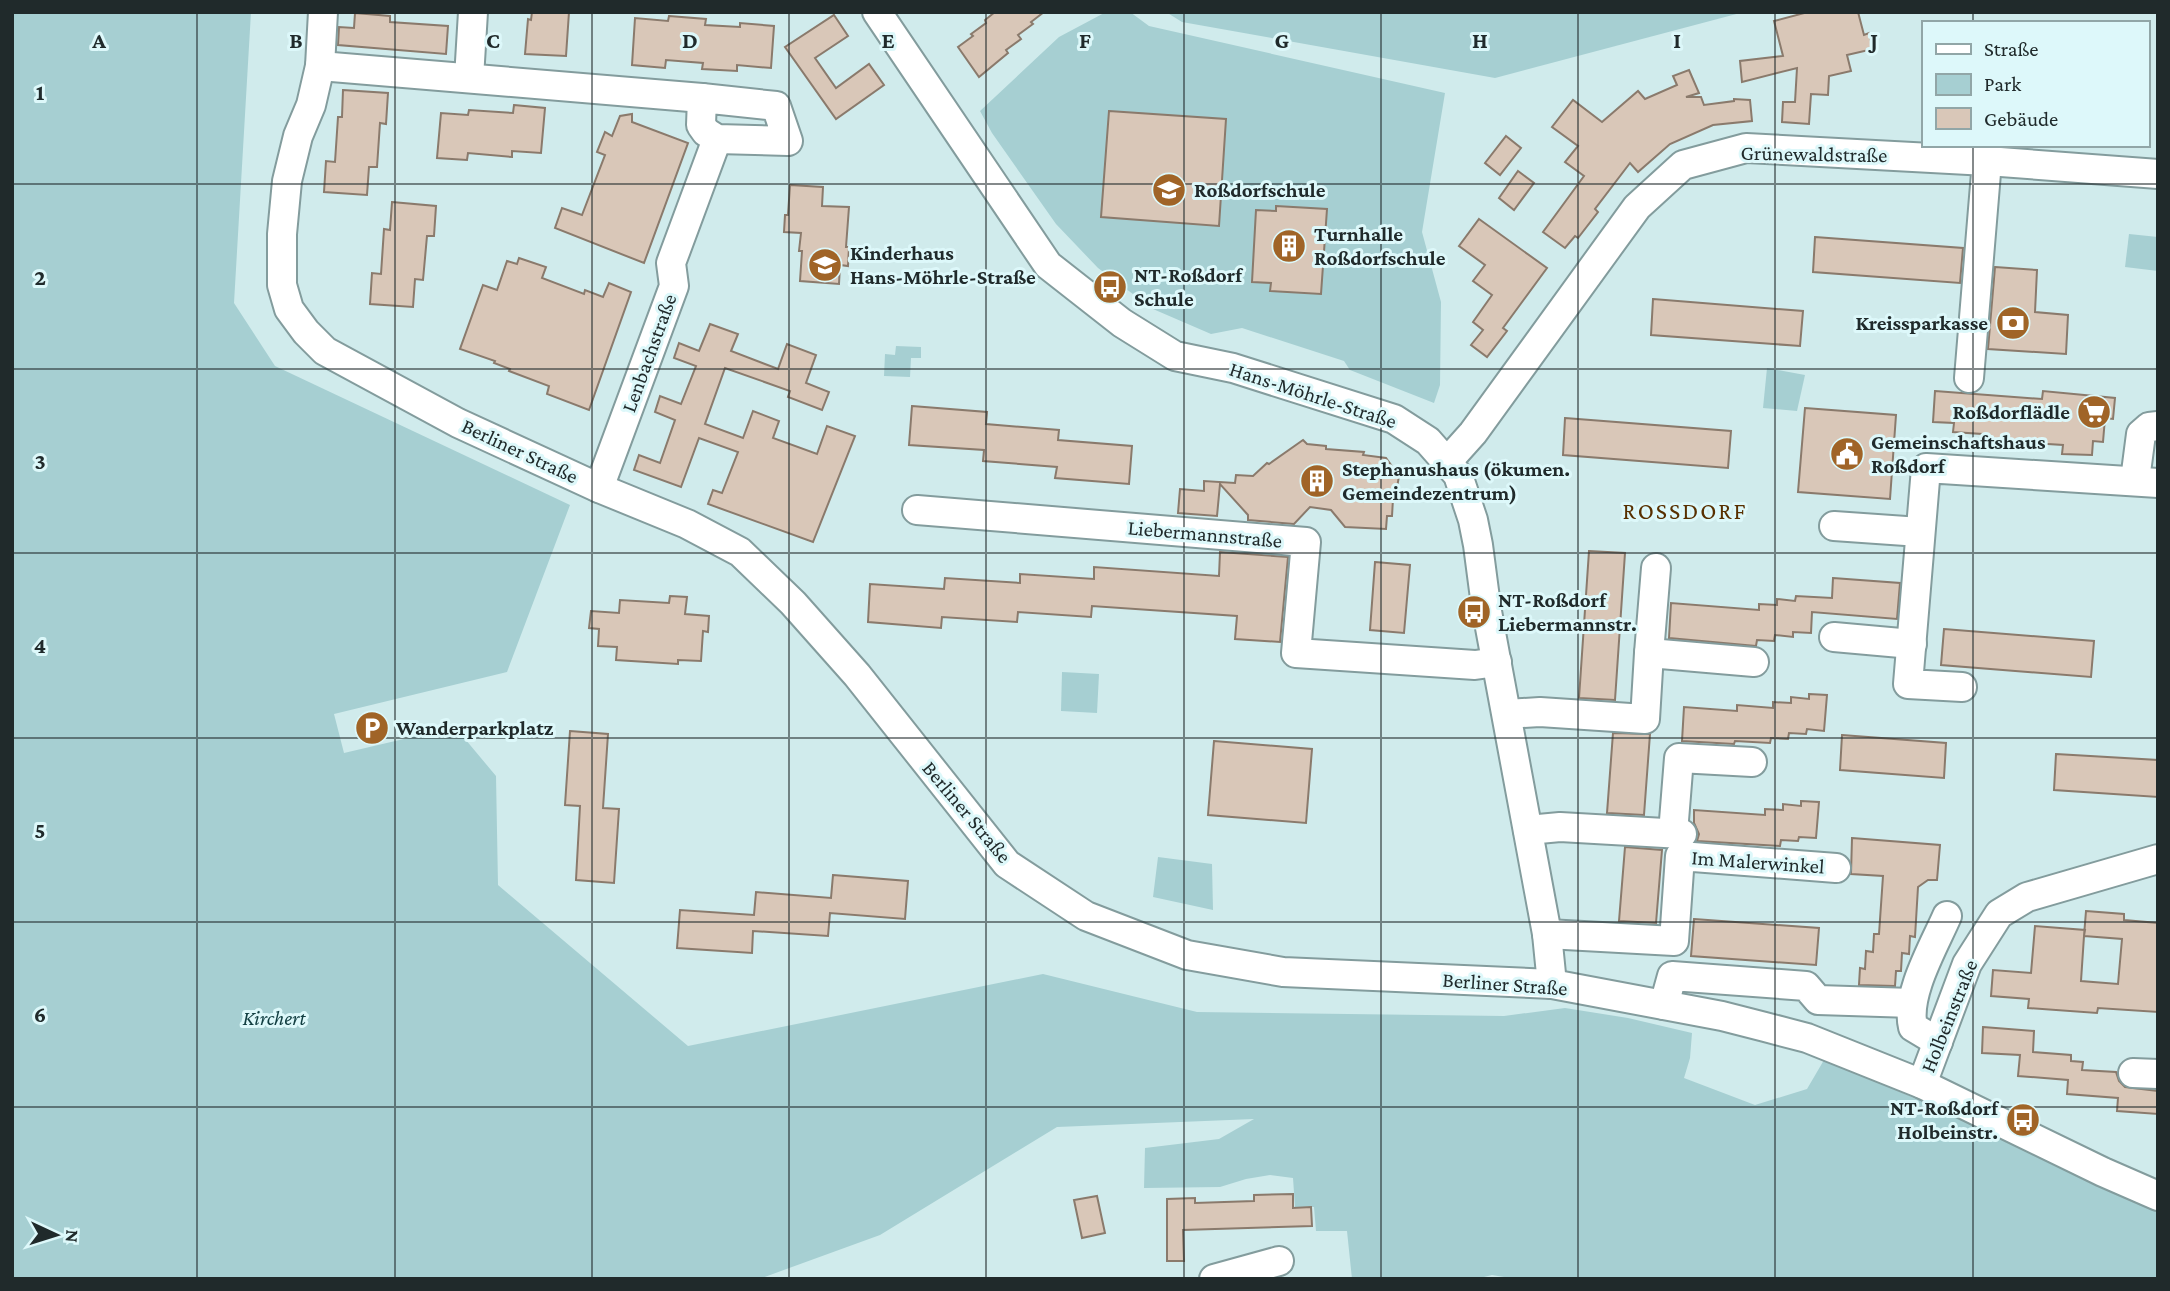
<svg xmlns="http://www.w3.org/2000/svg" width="2170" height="1291" viewBox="0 0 2170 1291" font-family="'Crimson Pro',serif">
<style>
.green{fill:#a6cfd2}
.building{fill:#d9c7b8;stroke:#8a7a6c;stroke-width:2;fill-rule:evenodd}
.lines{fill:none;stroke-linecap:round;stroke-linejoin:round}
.minor-casing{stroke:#839c9d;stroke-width:32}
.minor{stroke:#fff;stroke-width:28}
.grid{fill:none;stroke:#202a2b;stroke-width:2;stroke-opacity:0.55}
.labels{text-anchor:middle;stroke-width:6;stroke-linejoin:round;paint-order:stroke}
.street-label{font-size:21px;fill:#202a2b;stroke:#ddf8fa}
.poi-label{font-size:21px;font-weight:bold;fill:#202a2b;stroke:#ddf8fa;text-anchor:start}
.park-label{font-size:21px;font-style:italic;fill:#103d40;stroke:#ddf8fa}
.quarter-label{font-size:24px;letter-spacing:2px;fill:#583001;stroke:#ddf8fa}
.grid-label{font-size:23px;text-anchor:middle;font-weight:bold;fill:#202a2b;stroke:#ddf8fa;stroke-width:6;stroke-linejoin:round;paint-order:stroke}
</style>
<rect width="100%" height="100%" fill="#d0ebec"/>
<!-- green -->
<g class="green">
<polygon points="12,12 251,12 234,303 275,366 570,505 507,672 334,714 344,753 455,727 496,776 498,885 688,1046 1043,974 1197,1012 1504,1016 1565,1008 1628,1018 1692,1033 1690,1058 1684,1078 1755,1105 1807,1089 1824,1060 1941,1109 2158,1212 2158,1279 1516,1279 1492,1275 1476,1279 1352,1279 1347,1231 1316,1231 1314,1207 1295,1207 1293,1178 1270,1175 1246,1179 1220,1187 1144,1188 1145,1148 1219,1139 1254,1119 1057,1127 880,1235 759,1279 12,1279"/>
<polygon points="1106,12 1130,12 1149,26 1445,93 1422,232 1441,302 1440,385 1434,403 1350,370 1344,361 1242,328 1211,334 1153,309 1098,268 1056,224 992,133 980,111 1059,37"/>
<polygon points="1166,12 1744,12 1495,78 1182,22"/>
<polygon points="2129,234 2158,237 2158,271 2125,267"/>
<polygon points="896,346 921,347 921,358 911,358 910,377 884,376 885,354 895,355"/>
<polygon points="1767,368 1805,375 1797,411 1763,408"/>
<polygon points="1062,672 1099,674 1097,713 1061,711"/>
<polygon points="1158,857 1212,864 1213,910 1153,897"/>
</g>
<!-- building -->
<g class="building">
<polygon points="532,12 569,12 566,56 525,54 528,19 531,20"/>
<polygon points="995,12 1044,12 1031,22 1033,24 1018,35 1021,39 1006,50 1008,53 979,77 958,47 973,36 971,34 986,23 985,20"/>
<polygon points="1808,12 1858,12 1864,35 1869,33 1873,49 1847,55 1851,71 1829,76 1828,95 1811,94 1809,124 1782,122 1783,102 1795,102 1797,68 1742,82 1740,61 1783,56 1774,21"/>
<polygon points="355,13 390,16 390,22 448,26 446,54 338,45 339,27 354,28"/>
<polygon points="834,15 848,36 815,58 836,88 869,64 884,85 836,119 785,47"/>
<polygon points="669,16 706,19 705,25 740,27 740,23 774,26 771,68 737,65 737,71 702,69 703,63 666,60 665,68 632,65 635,18 668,21"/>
<polygon points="1689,70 1699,93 1686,97 1701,97 1704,105 1734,101 1734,99 1750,100 1752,121 1713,125 1670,144 1638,172 1630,163 1595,209 1598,212 1578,238 1575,236 1565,248 1543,232 1584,176 1565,162 1578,146 1552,127 1573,100 1602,122 1638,91 1645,99 1677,85 1673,76"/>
<polygon points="343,90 388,93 386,124 380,123 377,167 369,167 367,195 324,192 326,161 335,162 338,117 342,117"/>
<polygon points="514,105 545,108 541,153 512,151 512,157 468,153 467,160 437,158 441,113 468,115 469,110 513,113"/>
<polygon points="1109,111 1226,119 1219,226 1101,217"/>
<polygon points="632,114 632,122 688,143 644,263 555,228 562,208 582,215 605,155 597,152 605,132 612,136 620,116"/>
<polygon points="1506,136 1521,148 1500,175 1485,163"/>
<polygon points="1518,171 1534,183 1514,210 1499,198"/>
<polygon points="790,185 823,187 822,206 849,207 846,247 849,247 848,266 840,265 839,284 800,281 802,251 799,251 801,233 784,232 785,215 788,215"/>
<polygon points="392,202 436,206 434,236 427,236 423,280 415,279 413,307 370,304 372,273 381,274 384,229 390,230"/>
<polygon points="1276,206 1327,209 1321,294 1270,291 1271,283 1252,282 1256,210 1276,211"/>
<polygon points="1479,219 1547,268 1503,328 1507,331 1487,357 1471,345 1483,330 1473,322 1492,295 1473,281 1485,265 1459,246"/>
<polygon points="1815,237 1963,248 1960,283 1813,272"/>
<polygon points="519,258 546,267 542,278 584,294 585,290 603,297 609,283 631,292 589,410 547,394 549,386 509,371 510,369 494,363 495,361 460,349 483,285 497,290 507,261 517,264"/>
<polygon points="1995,267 2037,270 2035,312 2068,315 2066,354 1988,349"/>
<polygon points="1653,299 1803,311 1800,346 1651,335"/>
<polygon points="710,324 738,334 731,351 778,369 787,344 816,355 806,383 829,392 822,410 788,397 790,391 725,368 705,424 743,438 753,411 779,421 773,438 817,454 827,426 855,436 813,542 708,504 713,490 722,493 738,452 699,438 681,487 634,470 639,455 660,463 675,420 655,412 660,396 681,404 696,366 674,358 679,343 699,351"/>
<polygon points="1935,391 2042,399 2043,391 2115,398 2113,419 2105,418 2103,442 2093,441 2092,455 2062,454 2063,445 1981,440 1982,434 1953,432 1954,423 1933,422"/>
<polygon points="912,406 987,412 986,424 1059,430 1058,440 1132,446 1129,484 1055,478 1057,467 983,461 984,450 909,445"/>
<polygon points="1805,408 1896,415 1890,499 1798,492"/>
<polygon points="1565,418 1731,431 1728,468 1563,455"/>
<polygon points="1303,440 1307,444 1326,446 1326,449 1364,452 1363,455 1386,458 1399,476 1395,499 1393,499 1392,516 1387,516 1386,529 1345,527 1331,510 1310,507 1294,524 1248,520 1248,515 1220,484 1217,516 1178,513 1180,489 1204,491 1204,481 1235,483 1236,475 1253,476 1267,463 1269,464"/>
<polygon points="1589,551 1625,553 1615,700 1579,698"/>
<polygon points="1220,552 1288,557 1280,642 1235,639 1237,616 1092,606 1091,617 1018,612 1017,622 942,617 941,628 868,622 870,584 944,589 945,578 1020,583 1020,574 1094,579 1094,567 1219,576"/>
<polygon points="1375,562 1410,565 1404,633 1370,630"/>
<polygon points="1833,578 1900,583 1897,619 1812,612 1811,633 1793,632 1793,637 1775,635 1774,641 1757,640 1756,646 1669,638 1671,603 1759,610 1759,604 1777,605 1777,599 1795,601 1796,596 1832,598"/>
<polygon points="670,596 687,597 685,614 709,616 708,632 703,631 701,661 678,660 678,664 616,660 617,647 598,646 599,629 589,628 591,611 619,613 620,600 669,603"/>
<polygon points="1944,629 2094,641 2091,677 1941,665"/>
<polygon points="1809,694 1827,695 1824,731 1807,729 1806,734 1789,733 1788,739 1771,738 1770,743 1735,741 1734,744 1682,741 1684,707 1737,711 1737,705 1773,708 1773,702 1791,703 1791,697 1809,699"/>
<polygon points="570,731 608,734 603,808 619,809 614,883 576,880 580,806 565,805"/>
<polygon points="1613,733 1650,734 1644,815 1607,813"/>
<polygon points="1842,735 1946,743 1944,778 1840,770"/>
<polygon points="1214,741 1312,749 1306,823 1208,815"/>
<polygon points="2056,754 2158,760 2158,797 2054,790"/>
<polygon points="1801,801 1819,802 1816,838 1799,837 1798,841 1781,840 1780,846 1697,841 1699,834 1694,823 1694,810 1765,815 1765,809 1783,810 1783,804 1801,806"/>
<polygon points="1852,838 1940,845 1937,880 1928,880 1918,887 1915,937 1910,936 1909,954 1902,953 1901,971 1896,971 1895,986 1859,985 1860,968 1865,969 1866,951 1873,952 1874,934 1879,934 1883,876 1851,874"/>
<polygon points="1625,847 1662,850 1656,923 1619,921"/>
<polygon points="833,875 908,881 905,919 830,913 828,936 753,931 752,953 677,948 680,910 754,915 756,892 831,898"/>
<path d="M 2086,911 L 2124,914 L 2124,920 L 2158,923 L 2158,1012 L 2098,1008 L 2097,1013 L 2028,1008 L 2029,999 L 1991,996 L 1993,970 L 2031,973 L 2035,926 L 2085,930 L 2084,936 ZM 2084,936 L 2122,939 L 2118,984 L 2081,981 Z"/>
<polygon points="1694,919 1819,928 1816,965 1691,956"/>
<polygon points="1983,1027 2034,1031 2033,1052 2071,1055 2071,1061 2083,1062 2082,1070 2116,1072 2119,1081 2125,1087 2158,1091 2158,1114 2117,1111 2118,1098 2067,1094 2068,1080 2018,1076 2020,1055 1982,1053"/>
<polygon points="1293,1194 1293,1208 1311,1207 1312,1226 1183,1230 1184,1261 1167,1261 1167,1199 1195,1198 1195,1203 1254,1201 1254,1195"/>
<polygon points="1097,1196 1105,1233 1082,1238 1074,1200"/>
</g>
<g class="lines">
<!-- minor casing -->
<g class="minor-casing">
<g id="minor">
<polyline points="323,12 320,66 311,105 298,136 287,181 282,234 282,285 289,309 306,332 325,351 458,423 599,488 687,524 740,552 793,603 857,675 1007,864 1086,916 1187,955 1283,972 1552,984 1722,1016 1765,1027 1807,1038 1922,1084 2103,1172 2158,1196"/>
<polyline points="877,12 1048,265 1122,323 1175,356 1233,368 1394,419 1428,441 1458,475 1473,520 1478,545 1486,606 1547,934 1552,984"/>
<polyline points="320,66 702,98"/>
<polyline points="469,78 473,12"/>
<polygon points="702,98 776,106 788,141 717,139 706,132 701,125"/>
<polyline points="1969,378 1987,161"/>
<polyline points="1447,462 1473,433 1637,207 1683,165 1746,148 1987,161 2158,174"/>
<polyline points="2135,480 2141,434 2149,427 2158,426"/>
<polyline points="599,488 674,286 671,263 717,139"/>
<polyline points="917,510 1306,542 1296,653 1475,665 1497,662"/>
<polyline points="1834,526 1920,532"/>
<polyline points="1834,637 1912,644"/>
<polyline points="1649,653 1656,568"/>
<polyline points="1962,687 1908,684 1926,468 2158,483"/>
<polyline points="1507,714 1540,712 1645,719 1649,653 1754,662"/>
<polyline points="1528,830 1560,827 1682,834"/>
<polyline points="1673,833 1679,758 1752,762"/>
<polyline points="1547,934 1674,941 1680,856 1836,868"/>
<polyline points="1664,1005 1672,976 1806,986 1818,1000 1912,1003"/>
<path d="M 1938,1042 L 1913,1027 C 1905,995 1934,946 1947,916"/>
<polyline points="2133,1073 2158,1074"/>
<polyline points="1922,1084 1967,964 1999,914 2027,897 2158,859"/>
<polyline points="1214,1279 1279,1261"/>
</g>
</g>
<!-- minor -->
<use href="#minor" class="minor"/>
</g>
<!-- grid -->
<path class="grid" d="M 197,12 L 197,1279M 395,12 L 395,1279M 592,12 L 592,1279M 789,12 L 789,1279M 986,12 L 986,1279M 1184,12 L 1184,1279M 1381,12 L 1381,1279M 1578,12 L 1578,1279M 1775,12 L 1775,1279M 1973,12 L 1973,23M 1973,145 L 1973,1279M 12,184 L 2158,184M 12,369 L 2158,369M 12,553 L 2158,553M 12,738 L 2158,738M 12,922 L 2158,922M 12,1107 L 2158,1107"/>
<!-- icons -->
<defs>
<g id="school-disc" transform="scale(1.75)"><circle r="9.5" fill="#a06427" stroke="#ddf8fa"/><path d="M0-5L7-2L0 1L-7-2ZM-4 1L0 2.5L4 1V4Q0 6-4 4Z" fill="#fff"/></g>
<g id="building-disc" transform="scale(1.75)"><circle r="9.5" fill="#a06427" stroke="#ddf8fa"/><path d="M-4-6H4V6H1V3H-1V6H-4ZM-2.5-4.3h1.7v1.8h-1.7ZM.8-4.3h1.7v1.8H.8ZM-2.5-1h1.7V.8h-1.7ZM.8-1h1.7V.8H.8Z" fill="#fff"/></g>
<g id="bus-disc" transform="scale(1.75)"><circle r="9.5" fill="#a06427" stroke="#ddf8fa"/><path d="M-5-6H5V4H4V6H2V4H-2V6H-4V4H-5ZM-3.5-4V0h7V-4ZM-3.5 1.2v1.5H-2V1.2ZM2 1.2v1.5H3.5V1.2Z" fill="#fff"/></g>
<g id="bank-disc" transform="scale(1.75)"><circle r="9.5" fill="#a06427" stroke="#ddf8fa"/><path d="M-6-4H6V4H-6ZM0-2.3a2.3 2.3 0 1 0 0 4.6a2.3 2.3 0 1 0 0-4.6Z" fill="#fff"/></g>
<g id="supermarket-disc" transform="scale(1.75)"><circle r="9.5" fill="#a06427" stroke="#ddf8fa"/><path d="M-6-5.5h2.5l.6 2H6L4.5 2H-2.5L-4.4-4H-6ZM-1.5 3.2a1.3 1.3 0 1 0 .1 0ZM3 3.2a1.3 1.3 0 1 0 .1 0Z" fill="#fff"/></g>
<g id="civic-disc" transform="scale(1.75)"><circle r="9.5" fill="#a06427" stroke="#ddf8fa"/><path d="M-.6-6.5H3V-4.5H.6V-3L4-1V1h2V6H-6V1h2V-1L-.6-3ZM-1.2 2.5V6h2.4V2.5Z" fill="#fff"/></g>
<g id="parking-disc" transform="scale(1.75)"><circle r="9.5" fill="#a06427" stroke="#ddf8fa"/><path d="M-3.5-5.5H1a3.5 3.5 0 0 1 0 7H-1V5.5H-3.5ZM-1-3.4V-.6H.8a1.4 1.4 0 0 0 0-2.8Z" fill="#fff"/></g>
</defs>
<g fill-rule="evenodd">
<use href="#school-disc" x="1169" y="190"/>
<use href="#building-disc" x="1289" y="246"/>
<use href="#school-disc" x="825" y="265"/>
<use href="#bus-disc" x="1110" y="287"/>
<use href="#bank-disc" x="2013" y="323"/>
<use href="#supermarket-disc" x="2094" y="412"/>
<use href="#civic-disc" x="1847" y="454"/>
<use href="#building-disc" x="1317" y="481"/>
<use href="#bus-disc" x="1474" y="612"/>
<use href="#parking-disc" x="372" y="728"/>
<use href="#bus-disc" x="2023" y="1120"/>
</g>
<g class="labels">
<!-- street labels -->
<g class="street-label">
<text transform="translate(1814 154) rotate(1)" y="7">Grünewaldstraße</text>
<text transform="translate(649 353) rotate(-70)" y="7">Lenbachstraße</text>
<text transform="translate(1313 395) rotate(18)" y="7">Hans-Möhrle-Straße</text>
<text transform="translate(520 451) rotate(25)" y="7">Berliner Straße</text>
<text transform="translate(1205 534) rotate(5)" y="7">Liebermannstraße</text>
<text transform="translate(967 812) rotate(50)" y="7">Berliner Straße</text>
<text transform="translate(1758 862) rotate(4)" y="7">Im Malerwinkel</text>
<text transform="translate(1505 984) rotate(4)" y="7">Berliner Straße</text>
<text transform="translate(1949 1016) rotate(-68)" y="7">Holbeinstraße</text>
</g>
<!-- poi labels -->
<g class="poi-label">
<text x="1194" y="197">Roßdorfschule</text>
<text x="1314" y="241">Turnhalle<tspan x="1314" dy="24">Roßdorfschule</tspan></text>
<text x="850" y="260">Kinderhaus<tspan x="850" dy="24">Hans-Möhrle-Straße</tspan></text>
<text x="1134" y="282">NT-Roßdorf<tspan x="1134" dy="24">Schule</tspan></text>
<text x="1988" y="330" text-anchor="end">Kreissparkasse</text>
<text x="2070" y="419" text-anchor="end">Roßdorflädle</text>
<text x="1871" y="449">Gemeinschaftshaus<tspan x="1871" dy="24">Roßdorf</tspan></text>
<text x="1342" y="476">Stephanushaus (ökumen.<tspan x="1342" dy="24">Gemeindezentrum)</tspan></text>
<text x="1498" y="607">NT-Roßdorf<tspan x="1498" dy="24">Liebermannstr.</tspan></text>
<text x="396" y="735">Wanderparkplatz</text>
<text x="1998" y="1115" text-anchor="end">NT-Roßdorf<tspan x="1998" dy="24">Holbeinstr.</tspan></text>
</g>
<!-- park labels -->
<g class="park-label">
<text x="274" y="1025">Kirchert</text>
</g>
<!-- quarter labels -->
<g class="quarter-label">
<text x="1685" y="519">ROSSDORF</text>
</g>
</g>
<g class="grid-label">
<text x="99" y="48">A</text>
<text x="296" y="48">B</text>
<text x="493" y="48">C</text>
<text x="690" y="48">D</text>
<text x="888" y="48">E</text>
<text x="1085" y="48">F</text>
<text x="1282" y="48">G</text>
<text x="1480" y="48">H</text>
<text x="1677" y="48">I</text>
<text x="1874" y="48">J</text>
<text x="40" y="100">1</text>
<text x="40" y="285">2</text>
<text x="40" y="469">3</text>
<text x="40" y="653">4</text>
<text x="40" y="838">5</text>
<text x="40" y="1022">6</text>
</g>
<!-- border -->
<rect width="2170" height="1291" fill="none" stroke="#202a2b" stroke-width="28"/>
<!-- legend -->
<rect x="1922" y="21" width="228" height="126" fill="#ddf8fa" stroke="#91a6a7" stroke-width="2"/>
<rect x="1936" y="44" width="35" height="10" fill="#ffffff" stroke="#91a6a7" stroke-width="2"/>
<text x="1984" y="56" font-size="21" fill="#202a2b">Straße</text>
<rect x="1936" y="74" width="35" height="21" fill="#a6cfd2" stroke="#91a6a7" stroke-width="2"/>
<text x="1984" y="91" font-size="21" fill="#202a2b">Park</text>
<rect x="1936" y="108" width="35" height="21" fill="#d9c7b8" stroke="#91a6a7" stroke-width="2"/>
<text x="1984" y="126" font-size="21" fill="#202a2b">Gebäude</text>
<!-- north arrow -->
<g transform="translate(56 1235) rotate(94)" stroke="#ddf8fa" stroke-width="5" paint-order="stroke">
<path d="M0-5L12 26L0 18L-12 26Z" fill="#202a2b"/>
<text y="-10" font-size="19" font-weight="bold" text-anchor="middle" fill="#202a2b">N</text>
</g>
</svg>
